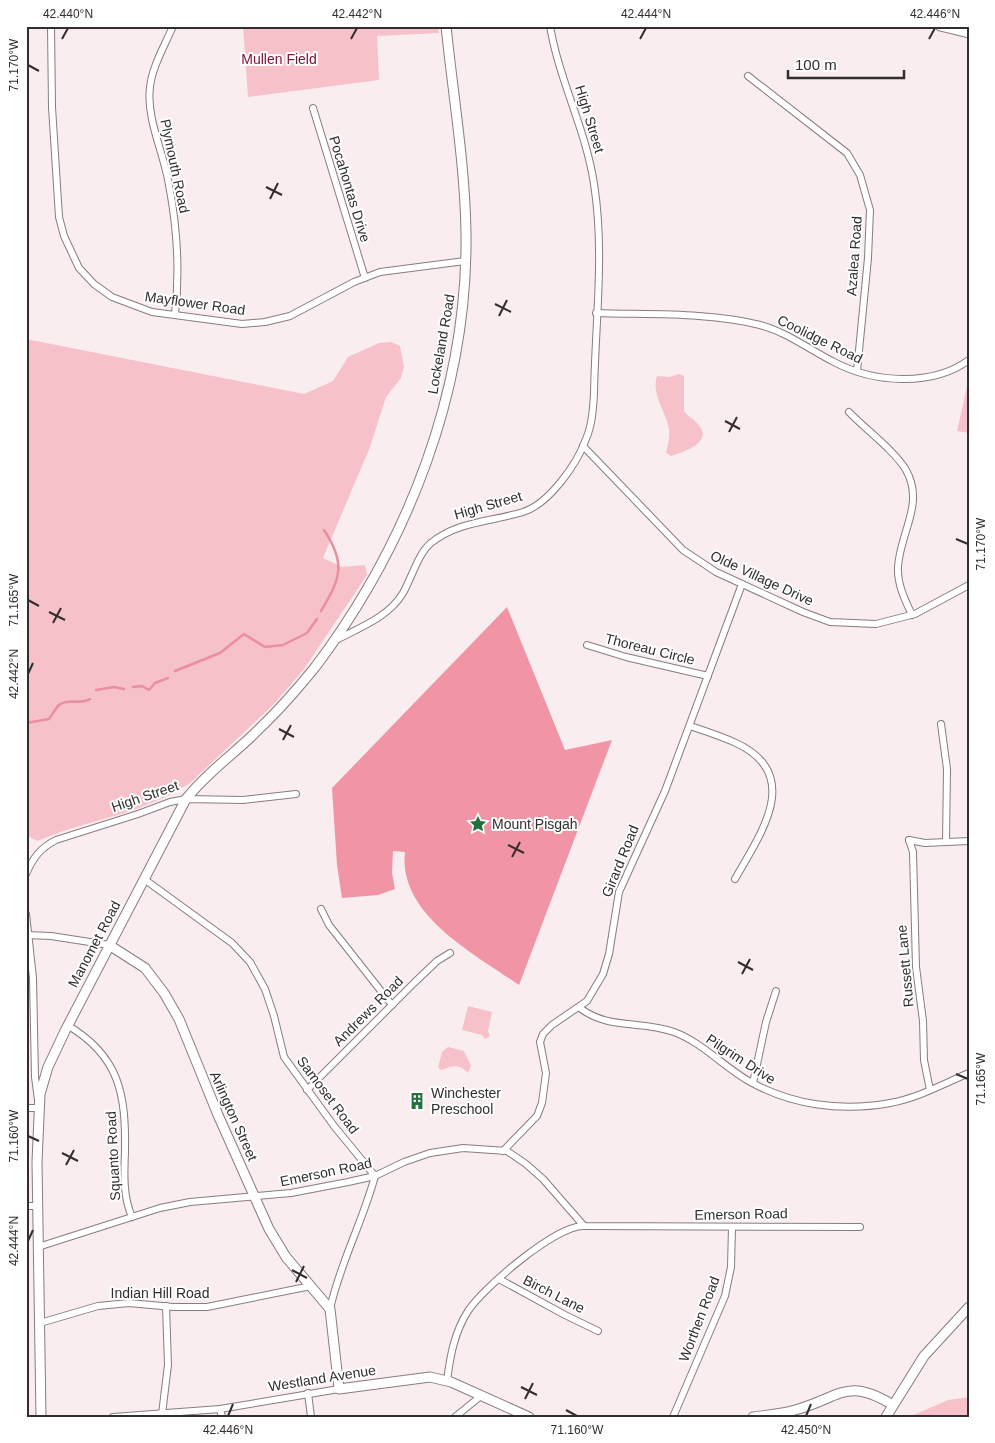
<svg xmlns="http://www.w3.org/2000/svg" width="995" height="1443" viewBox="0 0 995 1443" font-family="Arial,sans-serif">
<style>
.green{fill:#f7c1ca}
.forest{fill:#f094a6}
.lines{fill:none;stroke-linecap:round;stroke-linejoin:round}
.stream{stroke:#ea8ea0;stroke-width:2.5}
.minor-casing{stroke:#887c7e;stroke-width:8}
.tertiary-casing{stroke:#887c7e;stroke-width:11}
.secondary-casing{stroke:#887c7e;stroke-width:11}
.minor{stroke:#fff;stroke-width:6}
.tertiary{stroke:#fff;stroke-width:9}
.secondary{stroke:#fff;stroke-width:9}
.ticks{fill:none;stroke:#322d2e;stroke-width:2}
.labels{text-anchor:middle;stroke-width:4;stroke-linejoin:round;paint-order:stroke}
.park-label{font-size:14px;fill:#801439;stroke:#fefefe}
.street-label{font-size:14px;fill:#322d2e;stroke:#fefefe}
.poi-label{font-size:14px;fill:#322d2e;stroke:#fefefe;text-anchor:start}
.neatline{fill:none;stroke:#322d2e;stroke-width:2}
.ticks-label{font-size:12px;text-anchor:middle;fill:#322d2e}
</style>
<rect width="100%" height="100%" fill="#faedef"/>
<!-- green -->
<g class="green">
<polygon points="243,26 438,26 439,33 377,36 379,80 248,97"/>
<polygon points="26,339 304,394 333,381 348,357 379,343 391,342 400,346 404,367 401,378 386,397 370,447 323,558 342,567 365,565 367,575 304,669 274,704 189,784 168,796 134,810 63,831 37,841 26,835"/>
<path d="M 679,374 L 684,376 L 684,411 C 688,417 694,419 698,424 C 715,443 682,452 671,456 L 666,453 C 668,445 670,437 669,429 C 666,411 651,395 657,376 L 669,377 Z"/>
<polygon points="969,378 969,433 957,431"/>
<polygon points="468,1006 492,1012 488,1031 490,1036 485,1039 482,1035 462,1030"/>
<path d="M 448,1047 L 464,1051 L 471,1066 L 468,1073 C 460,1064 452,1065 442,1070 L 438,1068 L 442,1052 Z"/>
<polygon points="969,1397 969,1417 909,1417 948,1400"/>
</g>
<!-- forest -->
<path class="forest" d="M 507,607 L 565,750 L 612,740 L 519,985 C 475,954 398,915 405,852 L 393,851 L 392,873 L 395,889 L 378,895 L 342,898 L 337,865 L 332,788 Z"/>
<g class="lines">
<!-- stream -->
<g class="stream">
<path d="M 321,611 C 341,578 346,563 324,530"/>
<polyline points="175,671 220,653 244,634 265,647 283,645 307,633 317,619"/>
<polyline points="133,687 142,686 149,690 155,683 168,678"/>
<polyline points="96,690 114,687 124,689"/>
<path d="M 26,723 L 49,719 C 52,715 55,709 59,705 C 67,698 82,705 90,699"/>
</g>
<!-- minor casing -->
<g class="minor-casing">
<g id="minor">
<polyline points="51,26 52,107 59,217 64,236 79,268 94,284 112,297 152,312 242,324 265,322 290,316 354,282 380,272 465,261"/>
<path d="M 173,26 C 165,45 152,67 150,87 C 146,119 164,153 169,185 C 177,227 180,271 175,314"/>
<polyline points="748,76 847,153 860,175 870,210 868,258 857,371"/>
<polyline points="313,108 365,278"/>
<path d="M 596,313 C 648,315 709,312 760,325 C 787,332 810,350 834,362 C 874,383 932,387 969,360"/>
<path d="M 849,412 C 865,429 895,451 906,470 C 925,504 900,532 898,567 C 897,584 905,600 912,615"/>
<polyline points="583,446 683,550 716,572 803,612 830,622 876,624 915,614 969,585"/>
<path d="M 336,640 C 359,628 389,617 403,593 C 411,579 419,552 431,543 C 458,521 491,522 523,512 C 549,504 577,464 586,439 C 592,425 593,410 594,394 C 595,325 605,253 594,184 C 586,130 559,80 550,26"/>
<polyline points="587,645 626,657 708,676"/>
<polyline points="941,724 947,769 946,842"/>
<path d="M 690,726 C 705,731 721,736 736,743 C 805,775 759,836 735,879"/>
<polyline points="909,840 913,852 916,967 923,1021 924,1060 930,1090"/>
<polyline points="909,840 925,843 969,841"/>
<path d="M 26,874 C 33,858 40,848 56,840 L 138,814 L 170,802 L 186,799 L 243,800 L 296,794"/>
<path d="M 144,879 L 232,943 L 250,962 L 265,989 L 274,1016 L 284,1057 L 334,1126 L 375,1176 C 363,1221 340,1263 330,1309"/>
<polyline points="321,909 329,925 392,1005"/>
<polyline points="26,914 33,978 35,1077 39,1108 26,1108"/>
<polyline points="26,935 51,936 109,945"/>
<path d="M 580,1008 C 608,1030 642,1020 674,1032 C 701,1042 722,1065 747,1080 C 790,1105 841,1112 890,1103 C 918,1098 943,1084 969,1073"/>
<path d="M 67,1025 C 120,1056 126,1095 125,1152 C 124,1173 123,1197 132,1217"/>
<polyline points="753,1083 766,1022 776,991"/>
<polyline points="307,1090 414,983 437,961 450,953"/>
<polyline points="503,1151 537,1116 542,1103 546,1073 540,1042 543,1034 552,1025 587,1001 603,974 609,954 619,892 665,791 742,584"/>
<polyline points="26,1206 37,1206"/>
<polyline points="38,1247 160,1208 190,1202 291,1193 348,1182 375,1176 404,1162 430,1153 463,1148 507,1151 526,1164 543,1179 584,1226 860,1227"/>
<polyline points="499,1279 565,1315 598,1331"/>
<polyline points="40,1323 98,1306 129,1303 173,1307 207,1307 311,1286"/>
<path d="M 447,1381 C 450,1357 454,1333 468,1311 C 483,1288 556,1225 584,1226"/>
<polyline points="308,1393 311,1417"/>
<polyline points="220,1409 222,1417"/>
<polyline points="162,1414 168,1365 166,1306"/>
<polyline points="113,1417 220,1409 339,1389"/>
<polyline points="455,1417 482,1395"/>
<polyline points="673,1417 725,1296 731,1267 732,1227"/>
</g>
</g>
<!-- tertiary casing -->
<g class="tertiary-casing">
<g id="tertiary">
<polyline points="940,26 969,33"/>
<polyline points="109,945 145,968 164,993 179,1019 218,1115 269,1229 286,1257 330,1309 339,1389 430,1377 451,1382 529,1417"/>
<path d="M 753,1417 C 767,1415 782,1414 795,1410 C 840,1398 846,1376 893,1405"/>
<polyline points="886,1417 924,1356 969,1307"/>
</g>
</g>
<!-- secondary casing -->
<g class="secondary-casing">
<path id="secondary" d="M 41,1417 L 37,1162 L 40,1094 L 48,1067 L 65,1031 L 186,799 C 208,771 237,752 261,727 C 281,708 299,687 316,666 C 409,542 468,389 466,233 C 465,164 453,95 446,26"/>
</g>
<!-- minor -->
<use href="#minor" class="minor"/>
<!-- tertiary -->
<use href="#tertiary" class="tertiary"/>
<!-- secondary -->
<use href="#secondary" class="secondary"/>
</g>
<!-- ticks -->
<path class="ticks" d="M 62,39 L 68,28M 351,39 L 357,28M 640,39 L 646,28M 929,39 L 935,28M 28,65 L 39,71M 266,187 L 282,195M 270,199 L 278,183M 495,304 L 511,312M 499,316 L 507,300M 725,421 L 740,429M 729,432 L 737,417M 956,539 L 968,544M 28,600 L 39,606M 49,612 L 65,620M 53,623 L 61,608M 28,674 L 33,663M 279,729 L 294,737M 283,740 L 291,725M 508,845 L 524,853M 512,857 L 520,842M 738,962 L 753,970M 742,974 L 750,959M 956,1074 L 968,1079M 28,1136 L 39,1141M 62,1153 L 78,1161M 66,1165 L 74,1150M 28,1241 L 33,1230M 292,1270 L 307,1278M 296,1282 L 304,1266M 521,1387 L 537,1395M 525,1399 L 533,1383M 566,1410 L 577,1416M 228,1416 L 233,1404M 806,1416 L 811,1404"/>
<!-- icons -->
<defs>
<g id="sight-bare" transform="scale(1.35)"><path d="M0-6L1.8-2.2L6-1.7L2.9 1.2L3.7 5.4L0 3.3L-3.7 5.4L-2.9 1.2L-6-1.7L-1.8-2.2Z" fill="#24703f" stroke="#fefefe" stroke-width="2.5" paint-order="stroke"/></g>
<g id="building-bare" transform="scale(1.35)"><path d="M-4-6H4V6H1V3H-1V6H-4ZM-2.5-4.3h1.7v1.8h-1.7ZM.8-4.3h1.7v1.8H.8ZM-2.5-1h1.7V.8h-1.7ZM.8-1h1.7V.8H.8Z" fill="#24703f" stroke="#fefefe" stroke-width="2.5" paint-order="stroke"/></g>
</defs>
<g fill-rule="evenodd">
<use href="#sight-bare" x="478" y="824"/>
<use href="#building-bare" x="417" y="1101"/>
</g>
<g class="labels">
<!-- park labels -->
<g class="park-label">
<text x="279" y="64">Mullen Field</text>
</g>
<!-- street labels -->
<g class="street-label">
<text transform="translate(590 119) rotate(73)" y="5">High Street</text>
<text transform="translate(175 166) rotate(78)" y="5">Plymouth Road</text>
<text transform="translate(350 189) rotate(73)" y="5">Pocahontas Drive</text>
<text transform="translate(854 256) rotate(-86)" y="5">Azalea Road</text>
<text transform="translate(195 303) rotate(8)" y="5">Mayflower Road</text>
<text transform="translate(820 339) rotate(26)" y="5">Coolidge Road</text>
<text transform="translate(441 344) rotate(-80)" y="5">Lockeland Road</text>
<text transform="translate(488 505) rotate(-16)" y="5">High Street</text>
<text transform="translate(762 578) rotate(25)" y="5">Olde Village Drive</text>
<text transform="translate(650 649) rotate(14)" y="5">Thoreau Circle</text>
<text transform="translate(145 796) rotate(-19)" y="5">High Street</text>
<text transform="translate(620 861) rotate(-68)" y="5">Girard Road</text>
<text transform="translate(94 944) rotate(-62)" y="5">Manomet Road</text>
<text transform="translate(905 966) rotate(-95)" y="5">Russett Lane</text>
<text transform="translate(368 1011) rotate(-45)" y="5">Andrews Road</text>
<text transform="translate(741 1059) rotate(33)" y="5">Pilgrim Drive</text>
<text transform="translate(328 1095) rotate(53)" y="5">Samoset Road</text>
<text transform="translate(234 1116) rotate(66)" y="5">Arlington Street</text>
<text transform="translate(113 1156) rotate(-93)" y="5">Squanto Road</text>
<text transform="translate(326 1172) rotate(-12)" y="5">Emerson Road</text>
<text transform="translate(741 1214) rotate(-1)" y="5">Emerson Road</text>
<text x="160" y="1298">Indian Hill Road</text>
<text transform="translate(554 1294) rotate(27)" y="5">Birch Lane</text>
<text transform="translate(699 1319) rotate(-69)" y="5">Worthen Road</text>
<text transform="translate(322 1378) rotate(-9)" y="5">Westland Avenue</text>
</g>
<!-- poi labels -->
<g class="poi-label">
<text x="492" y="829">Mount Pisgah</text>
<text x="431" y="1098">Winchester<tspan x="431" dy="16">Preschool</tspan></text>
</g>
</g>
<!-- border -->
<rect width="995" height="1443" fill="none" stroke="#fefefe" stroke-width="55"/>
<!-- scale -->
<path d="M788 70v8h116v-8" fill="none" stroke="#322d2e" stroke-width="2.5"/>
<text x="795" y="70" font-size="15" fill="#322d2e" stroke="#fefefe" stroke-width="4" paint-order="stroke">100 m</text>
<rect x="28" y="28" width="940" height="1388" class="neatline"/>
<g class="ticks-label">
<text x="68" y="18">42.440°N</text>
<text x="357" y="18">42.442°N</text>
<text x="646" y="18">42.444°N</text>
<text x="935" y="18">42.446°N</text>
<text transform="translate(14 65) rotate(-90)" y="4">71.170°W</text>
<text transform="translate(981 544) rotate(-90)" y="4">71.170°W</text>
<text transform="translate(14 600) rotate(-90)" y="4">71.165°W</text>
<text transform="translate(14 674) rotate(-90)" y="4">42.442°N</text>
<text transform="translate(981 1079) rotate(-90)" y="4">71.165°W</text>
<text transform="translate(14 1136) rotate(-90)" y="4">71.160°W</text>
<text transform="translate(14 1241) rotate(-90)" y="4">42.444°N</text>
<text x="228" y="1434">42.446°N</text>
<text x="577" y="1434">71.160°W</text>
<text x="806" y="1434">42.450°N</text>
</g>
</svg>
